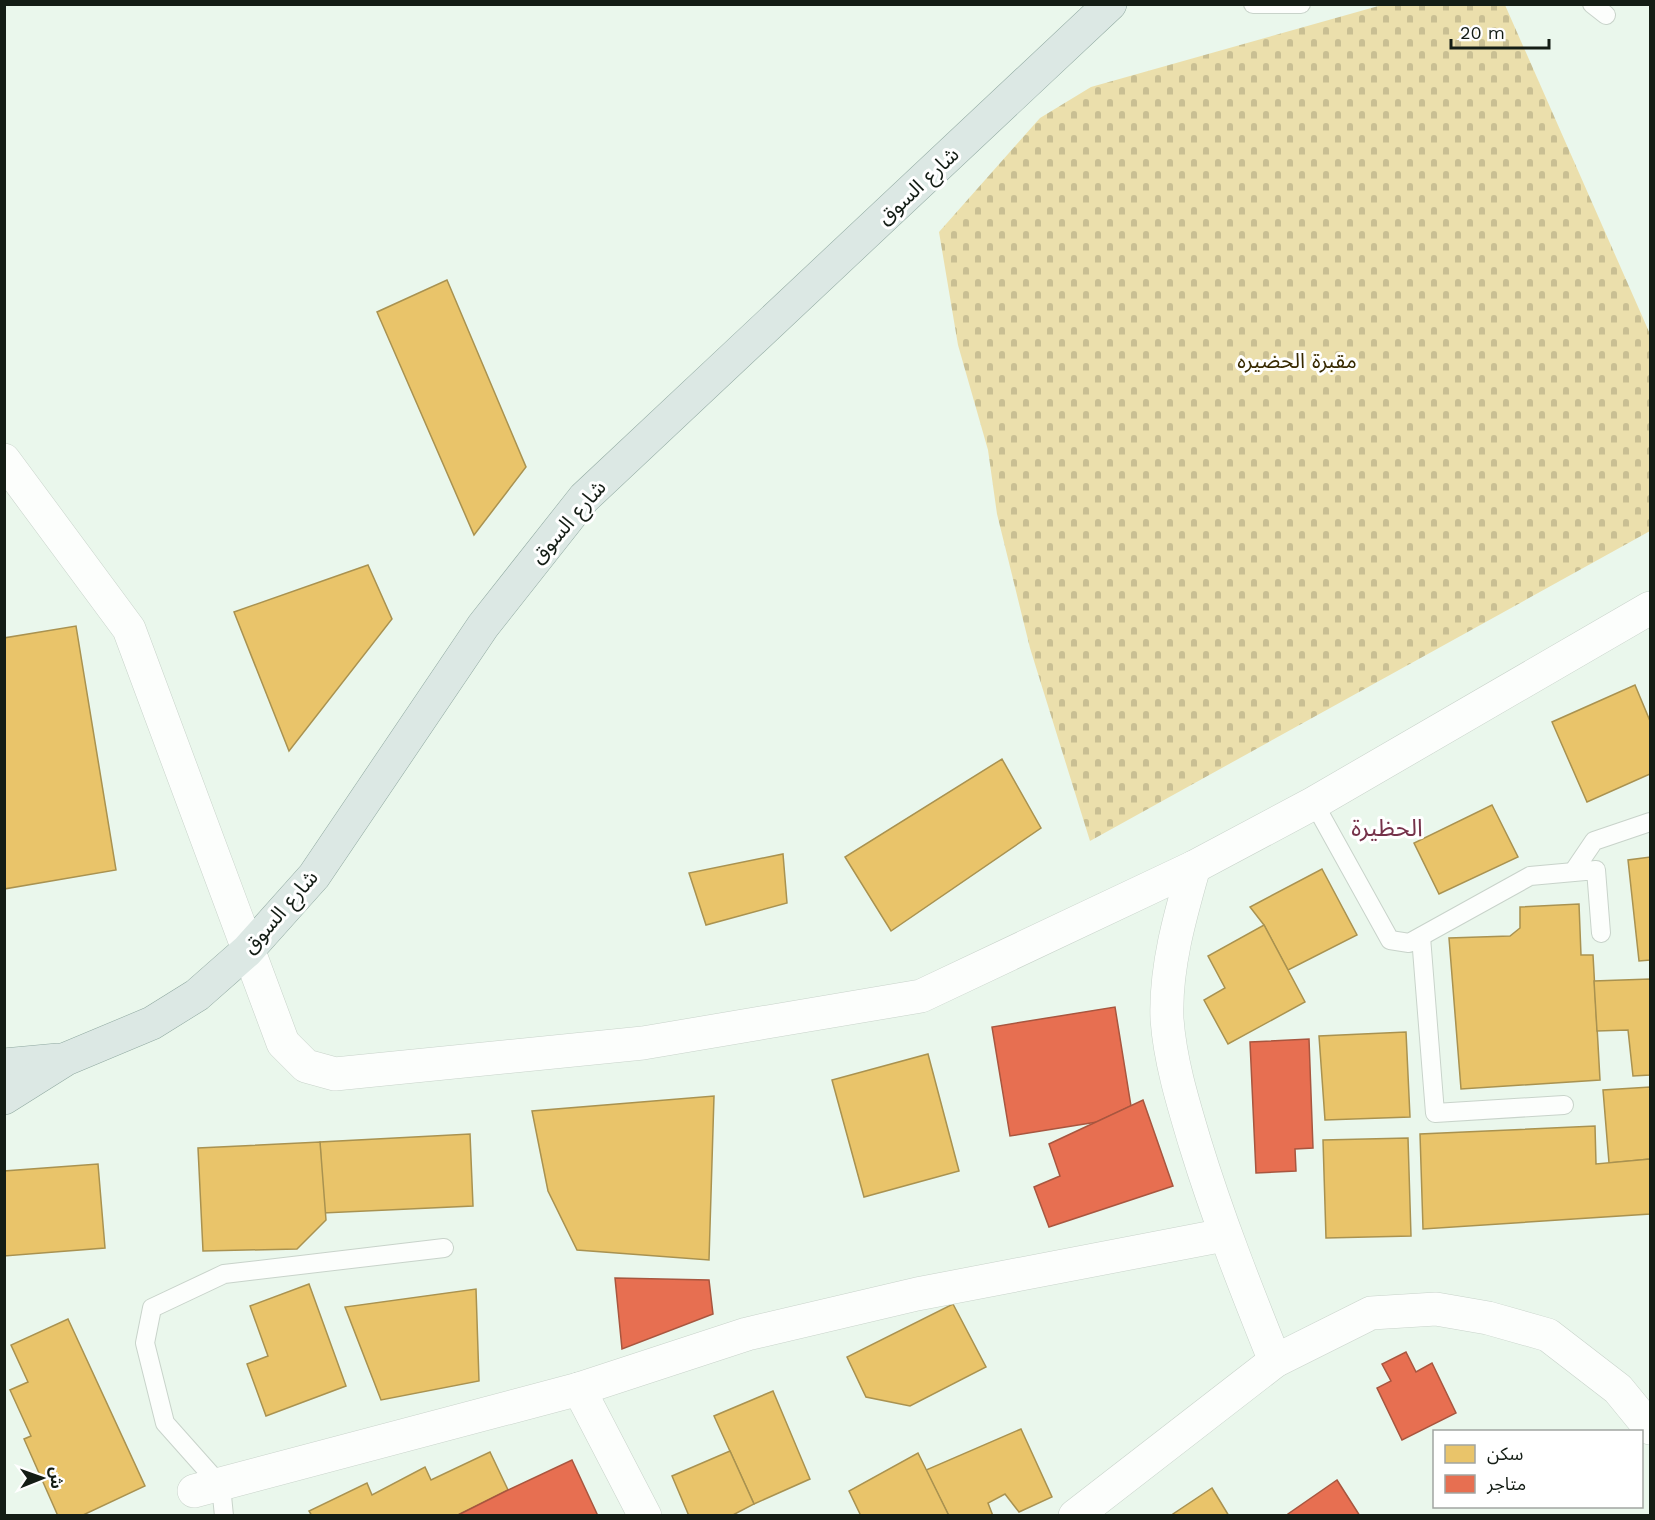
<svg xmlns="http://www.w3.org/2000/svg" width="1655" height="1520" viewBox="0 0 1655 1520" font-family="'Work Sans','Noto Sans Arabic',sans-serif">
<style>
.cemetery{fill:url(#cemetery-stones)}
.homes{fill:#e9c46a;stroke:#a99250;stroke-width:1.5}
.shops{fill:#e76f51;stroke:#a8563f;stroke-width:1.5}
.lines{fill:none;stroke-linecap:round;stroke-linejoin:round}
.lane-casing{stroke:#c8d3ca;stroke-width:20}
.street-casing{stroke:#c8d3ca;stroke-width:34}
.primary-casing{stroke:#90a9a1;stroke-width:34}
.lane{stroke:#fcfefc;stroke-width:18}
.street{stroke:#fcfefc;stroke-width:33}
.primary{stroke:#dce8e4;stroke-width:33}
.labels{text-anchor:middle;stroke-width:6;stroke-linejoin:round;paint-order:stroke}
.street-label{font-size:21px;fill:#141d15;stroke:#fff}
.park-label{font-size:21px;fill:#372900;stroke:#fff}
.quarter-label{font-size:24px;fill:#753149;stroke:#fff}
</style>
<defs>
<pattern id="cemetery-stones" width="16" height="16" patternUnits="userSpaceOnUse" patternTransform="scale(1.5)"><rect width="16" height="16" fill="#ebdfac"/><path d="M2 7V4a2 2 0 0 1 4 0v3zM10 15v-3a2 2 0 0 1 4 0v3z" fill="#c9bf93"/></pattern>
</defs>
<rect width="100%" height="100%" fill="#eaf7ec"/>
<!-- cemetery -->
<polygon class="cemetery" points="1382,5 1505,5 1650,334 1650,531 1090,841 1030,648 997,514 988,450 958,345 939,232 1040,118 1091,87"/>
<!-- homes -->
<g class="homes">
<polygon points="447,280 526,467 474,535 377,312"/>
<polygon points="368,565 392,619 289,751 234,612"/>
<polygon points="76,626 116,870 4,889 4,638"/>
<polygon points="1635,685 1650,721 1650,774 1587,802 1552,722"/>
<polygon points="1002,759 1041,828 891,931 845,857"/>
<polygon points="1492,805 1518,857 1439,894 1414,843"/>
<polygon points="783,854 787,903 706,925 689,873"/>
<polygon points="1650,857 1650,960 1639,961 1628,860"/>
<polygon points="1322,869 1357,935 1288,970 1264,925 1250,907"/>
<polygon points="1579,904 1581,955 1593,955 1600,1080 1461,1089 1449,938 1510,936 1520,928 1520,907"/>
<polygon points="1264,925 1305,1002 1228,1044 1204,1000 1225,988 1208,956"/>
<polygon points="1650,979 1650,1075 1633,1076 1628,1030 1597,1031 1594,981"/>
<polygon points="1406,1032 1410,1117 1325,1120 1319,1036"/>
<polygon points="928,1054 959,1171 864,1197 832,1080"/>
<polygon points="1650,1087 1650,1159 1609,1163 1603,1090"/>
<polygon points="714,1096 709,1260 577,1250 548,1191 532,1111"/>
<polygon points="1595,1126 1596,1164 1650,1159 1650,1214 1423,1229 1420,1134"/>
<polygon points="470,1134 473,1206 323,1213 320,1142"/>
<polygon points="1408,1138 1411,1236 1326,1238 1323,1140"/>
<polygon points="320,1142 326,1220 297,1249 203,1251 198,1148"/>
<polygon points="98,1164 105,1248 4,1256 4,1171"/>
<polygon points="309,1284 346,1386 266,1416 247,1364 268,1356 250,1306"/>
<polygon points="476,1289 479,1381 381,1400 345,1307"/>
<polygon points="953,1304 986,1367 910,1406 866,1397 847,1357"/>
<polygon points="68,1319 145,1486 81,1516 58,1516 24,1439 31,1436 10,1390 28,1382 11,1345"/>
<polygon points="773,1391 810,1479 754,1504 714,1416"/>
<polygon points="1021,1429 1052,1497 1019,1512 1005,1494 988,1503 993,1516 949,1516 926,1470"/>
<polygon points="730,1451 754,1504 731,1516 689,1516 672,1476"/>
<polygon points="490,1452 508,1490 456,1516 312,1516 309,1511 367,1483 372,1495 425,1467 431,1480"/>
<polygon points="918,1453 949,1516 861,1516 849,1491"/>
<polygon points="1212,1488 1229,1516 1170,1516"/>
</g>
<!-- shops -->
<g class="shops">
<polygon points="1115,1007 1131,1106 1097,1122 1010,1136 992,1027"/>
<polygon points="1309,1039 1313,1148 1295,1149 1296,1171 1256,1173 1250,1042"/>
<polygon points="1143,1100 1173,1186 1049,1227 1034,1187 1060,1176 1049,1144"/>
<polygon points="615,1278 709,1280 713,1314 622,1349"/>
<polygon points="1406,1352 1416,1372 1432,1363 1456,1413 1402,1440 1377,1388 1391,1381 1382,1364"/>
<polygon points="572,1460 598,1516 456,1516 508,1490"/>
<polygon points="1337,1480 1360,1516 1289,1516 1288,1514"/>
</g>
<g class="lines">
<!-- lane casing -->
<g class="lane-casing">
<g id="lane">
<polyline points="1253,4 1301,4"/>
<polyline points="1592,4 1606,15"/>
<polyline points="1314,803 1390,940 1409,943 1530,876 1596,870 1601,933"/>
<polyline points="1573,872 1594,841 1650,822"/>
<polyline points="1421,937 1435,1113 1564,1105"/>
<polyline points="224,1516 221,1486 165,1423 145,1343 152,1308 224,1274 444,1248"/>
</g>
</g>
<!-- street casing -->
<g class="street-casing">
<g id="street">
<polyline points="4,460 129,629 283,1043 306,1066 335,1074 643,1043 921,996 1194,867"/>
<path d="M 1275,1361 C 1246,1289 1218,1218 1195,1143 C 1183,1103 1170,1061 1167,1019 C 1165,968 1180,916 1194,867 L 1314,803 L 1650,608"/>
<polyline points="579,1389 645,1516"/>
<polyline points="194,1491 579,1389 747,1334 917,1294 1224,1235"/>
<polyline points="1075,1516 1275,1361 1371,1313 1436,1309 1488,1318 1548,1335 1618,1389 1650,1428"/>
</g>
</g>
<!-- primary casing -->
<g class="primary-casing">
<g id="primary">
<polyline points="4,1065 58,1060"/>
<polyline points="4,1098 66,1059 152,1023 197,995 247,951 314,876 483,626 584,498 1110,4"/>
</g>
</g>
<!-- lane -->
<use href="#lane" class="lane"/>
<!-- street -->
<use href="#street" class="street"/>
<!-- primary -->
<use href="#primary" class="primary"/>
</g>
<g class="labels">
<!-- street labels -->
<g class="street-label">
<text transform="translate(918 186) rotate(-43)" y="7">شارع السوق</text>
<text transform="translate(568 522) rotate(-49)" y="7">شارع السوق</text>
<text transform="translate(280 912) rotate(-49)" y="7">شارع السوق</text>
</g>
<!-- park labels -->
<g class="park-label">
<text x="1297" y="368">مقبرة الحضيره</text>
</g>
<!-- quarter labels -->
<g class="quarter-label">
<text x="1387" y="836">الحظيرة</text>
</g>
</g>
<!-- border -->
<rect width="1655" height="1520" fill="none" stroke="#141d15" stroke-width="12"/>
<!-- legend -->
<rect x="1433" y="1430" width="210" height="78" fill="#ffffff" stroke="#a1a5a1" stroke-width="1.5"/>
<rect x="1445" y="1445" width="30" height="18" fill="#e9c46a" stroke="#a1a5a1" stroke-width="1.5"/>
<text x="1487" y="1460" font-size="18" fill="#141d15">سكن</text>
<rect x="1445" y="1475" width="30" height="18" fill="#e76f51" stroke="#a1a5a1" stroke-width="1.5"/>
<text x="1487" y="1490" font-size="18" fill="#141d15">متاجر</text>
<!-- north arrow -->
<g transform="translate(42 1478) rotate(89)" stroke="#ffffff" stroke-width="4.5" paint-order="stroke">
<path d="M0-4.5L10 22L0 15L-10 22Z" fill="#141d15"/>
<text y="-9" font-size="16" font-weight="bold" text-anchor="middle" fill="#141d15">ش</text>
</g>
<!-- scale -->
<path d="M1451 39v9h98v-9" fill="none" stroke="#141d15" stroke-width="3"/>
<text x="1460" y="39" font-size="18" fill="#141d15" stroke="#ffffff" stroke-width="4.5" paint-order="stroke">20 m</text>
</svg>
